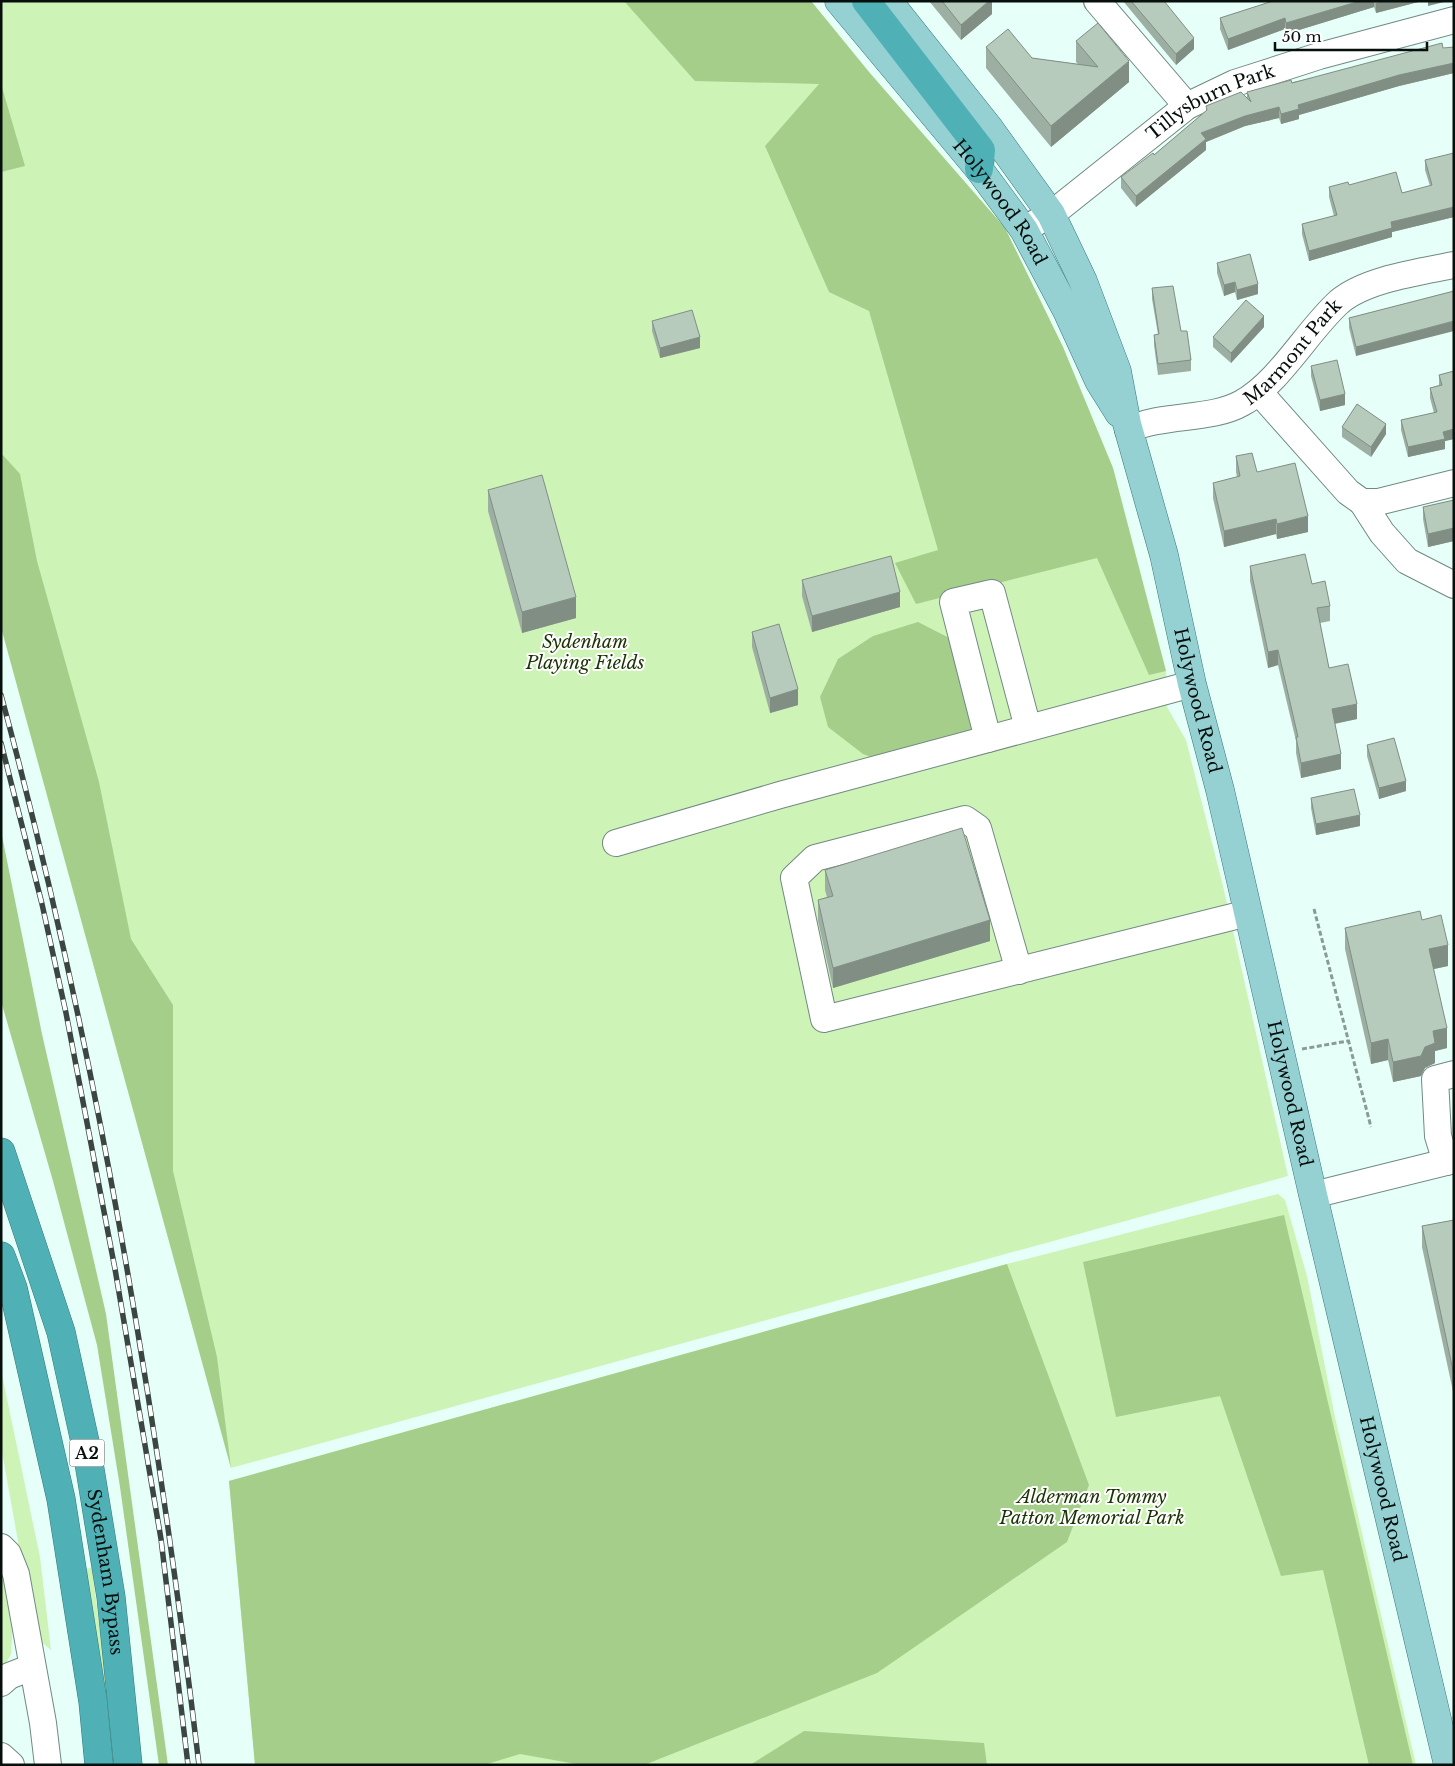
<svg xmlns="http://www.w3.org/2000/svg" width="1455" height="1766" viewBox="0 0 1455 1766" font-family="'Libre Baskerville',serif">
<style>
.green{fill:#cef3b7}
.forest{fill:#a4ce89}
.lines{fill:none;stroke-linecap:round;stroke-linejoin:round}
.minor-casing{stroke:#728983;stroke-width:28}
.major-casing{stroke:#36787a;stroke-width:29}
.highway-casing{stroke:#36787a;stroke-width:29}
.path{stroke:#899b96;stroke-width:3;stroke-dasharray:5 2.5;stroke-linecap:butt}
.minor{stroke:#fff;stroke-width:26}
.major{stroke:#95d0d3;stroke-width:28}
.highway{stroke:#4fb1b5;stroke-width:28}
.rail-casing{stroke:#3b4643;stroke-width:5.5}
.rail{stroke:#fff;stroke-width:4;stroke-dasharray:11;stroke-linecap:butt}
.wall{fill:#9dafa3}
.shaded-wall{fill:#808e84}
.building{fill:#b7cbbd;stroke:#808e84}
.labels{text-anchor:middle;stroke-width:4;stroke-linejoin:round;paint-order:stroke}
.shield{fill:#fff;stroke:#515756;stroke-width:1}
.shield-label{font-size:16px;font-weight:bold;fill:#070f0d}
.street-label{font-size:18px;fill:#070f0d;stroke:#fff}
.park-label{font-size:18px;font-style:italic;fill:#193302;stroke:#fff}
</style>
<rect width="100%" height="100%" fill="#e6fff8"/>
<!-- green -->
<g class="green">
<polygon points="1,1 811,1 869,72 1005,228 1063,347 1113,468 1166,671 1167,707 1186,740 1223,886 1288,1176 231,1468 1,627"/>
<polygon points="1278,1194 1285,1200 1307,1276 1335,1417 1416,1765 255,1765 229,1481 1007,1264"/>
<polygon points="1,1370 40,1557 51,1650 35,1637 1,1446"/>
<polygon points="1,1556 13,1622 11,1654 2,1671"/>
<polygon points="92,1568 117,1765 109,1765 83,1569"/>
</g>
<!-- forest -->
<g class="forest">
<polygon points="624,1 811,1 869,72 1005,228 1063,347 1113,468 1166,671 1149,675 1097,558 916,604 895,563 938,550 869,311 829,292 765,146 819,84 695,81"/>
<polygon points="1,84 25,166 1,172"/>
<polygon points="1,453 20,474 37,561 99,782 131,939 173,1005 173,1171 217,1357 231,1468 1,627"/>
<polygon points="918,622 961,644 976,731 879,760 863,754 828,727 820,697 838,659 873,636"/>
<polygon points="1,831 42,1034 106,1314 168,1765 159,1765 120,1487 97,1345 53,1181 1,1001"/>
<polygon points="1284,1215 1413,1765 1369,1765 1323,1570 1281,1576 1220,1396 1116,1417 1083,1262"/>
<polygon points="1007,1264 1089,1485 1067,1542 877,1673 644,1765 582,1765 520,1754 484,1765 255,1765 229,1481"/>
<polygon points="804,1731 984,1743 987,1765 750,1765"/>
</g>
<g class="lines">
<!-- minor casing -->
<g class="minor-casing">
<g id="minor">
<polyline points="1097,1 1187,106"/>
<path id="s1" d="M 1024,230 L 1058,209 L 1187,106 L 1235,83 L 1319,56 L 1454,20"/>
<polyline points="1259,392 1348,492 1362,502 1378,502 1454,483"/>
<path id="s2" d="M 1128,430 C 1164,413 1210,421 1242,403 C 1279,383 1307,331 1339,302 C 1366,279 1420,272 1454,265"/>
<polyline points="1362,502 1382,533 1407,561 1454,585"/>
<polyline points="988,739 953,602 992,593 1028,728"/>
<polyline points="616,843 780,795 1192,684"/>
<polyline points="1019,971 978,828 965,819 815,858 794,878 824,1019 1248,913"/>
<polyline points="1446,1162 1438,1136 1435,1079 1454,1074"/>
<polyline points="1313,1195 1454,1160"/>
<polyline points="1,1547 8,1554 16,1574 43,1723 48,1765"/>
<polyline points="1,1683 9,1676 32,1667"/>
<polyline points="1,1756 11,1765"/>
</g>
</g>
<!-- major casing -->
<g class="major-casing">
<g id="major">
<path id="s3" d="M 839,1 L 979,169 L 1024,230 L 1067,311 L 1099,381 L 1119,413"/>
<path id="s4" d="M 888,1 L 989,128 L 1051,214 L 1083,281 L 1117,371 L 1127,424 L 1164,555 L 1192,684 L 1220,790 L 1313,1195 L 1448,1765"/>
</g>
</g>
<!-- highway casing -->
<g class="highway-casing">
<g id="highway">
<polyline points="866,1 981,150 979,169"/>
<path id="s5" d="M 1,1152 L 61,1332 L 87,1451 L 111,1597 L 128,1765"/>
<polyline points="1,1256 13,1288 61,1499 93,1702 99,1765"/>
</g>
</g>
<!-- path -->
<g class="path">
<polyline points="1314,909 1371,1127"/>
<polyline points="1302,1049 1348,1041"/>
</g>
<!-- minor -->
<use href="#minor" class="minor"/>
<!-- major -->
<use href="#major" class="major"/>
<!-- highway -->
<use href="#highway" class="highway"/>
<!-- rail casing -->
<g class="rail-casing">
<g id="rail">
<path d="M 1,695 C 96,1046 156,1405 199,1765"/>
<polyline points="1,743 42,904 66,1013 115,1269 161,1539 188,1765"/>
</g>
</g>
<!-- rail -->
<use href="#rail" class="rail"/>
</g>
<!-- wall -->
<g class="wall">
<polygon points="929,1 992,1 992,14 961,40"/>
<polygon points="1123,1 1164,1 1194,49 1176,65"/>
<polygon points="1273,1 1422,1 1376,13 1374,7 1286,34 1285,29 1228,50 1220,29 1220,18"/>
<polygon points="1076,41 1129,82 1051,147 986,68 986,47 1032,58 1078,64 1076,62"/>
<polygon points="1454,47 1454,73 1399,86 1299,115 1299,119 1281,124 1279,118 1245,126 1206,142 1206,150 1136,207 1121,188 1121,177 1154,155 1206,111 1206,106 1247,99 1247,92"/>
<polygon points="1425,160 1454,217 1392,232 1392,237 1309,261 1302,234 1302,224 1334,216 1329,197 1329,187 1349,185 1402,193 1430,186 1425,170"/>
<polygon points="1217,263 1258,294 1237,300 1235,292 1224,296 1217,273"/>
<polygon points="1152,288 1181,331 1191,360 1191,371 1158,375 1154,345 1154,335 1158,334 1152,299"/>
<polygon points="1454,291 1356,356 1349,328 1349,318"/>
<polygon points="652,321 700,348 660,358 652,331"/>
<polygon points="1264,327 1231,363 1213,347 1213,337"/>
<polygon points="1311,366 1345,405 1320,411 1311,376"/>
<polygon points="1454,371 1454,439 1445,441 1445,449 1408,457 1401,430 1401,420 1434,413 1430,398 1430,388 1439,385 1439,375"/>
<polygon points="1342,427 1386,434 1371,457 1342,437"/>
<polygon points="1236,456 1257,472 1308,532 1277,539 1276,534 1224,547 1213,498 1213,483 1237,477 1236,472"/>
<polygon points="488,490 576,618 522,633 488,511"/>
<polygon points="1454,500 1454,541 1428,547 1423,519 1423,507"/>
<polygon points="1250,566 1312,584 1330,606 1330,621 1320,623 1329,668 1357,719 1335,724 1341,769 1301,778 1296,753 1296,741 1278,665 1268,668 1250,581"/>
<polygon points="802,580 900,607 812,632 802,596"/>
<polygon points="752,632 798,705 770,713 752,647"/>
<polygon points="1367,745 1406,791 1379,799 1367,756"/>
<polygon points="1311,798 1360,826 1316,835 1311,808"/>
<polygon points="825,870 990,941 833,988 818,921 818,900 827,897 825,890"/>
<polygon points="1422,920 1448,966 1434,969 1447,1048 1435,1051 1435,1063 1425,1068 1421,1076 1393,1082 1388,1060 1371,1064 1345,949 1345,928"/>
<polygon points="1454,1220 1454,1396 1422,1247 1422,1226"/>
</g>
<!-- shaded-wall -->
<g class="shaded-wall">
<polygon points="989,1 992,1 992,14 961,40 961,25"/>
<polygon points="1360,1 1374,1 1374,7 1286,34 1286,23"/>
<polygon points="1382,1 1422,1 1376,13 1376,3"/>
<polygon points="1428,1 1448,1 1428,6"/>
<polygon points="1285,18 1285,29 1228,50 1228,39"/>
<polygon points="1194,38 1194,49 1176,65 1176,54"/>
<polygon points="1129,61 1129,82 1051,147 1051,126"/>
<polygon points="1454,63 1454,73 1399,86 1299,115 1299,119 1281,124 1281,114 1298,105 1399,75"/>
<polygon points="1279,107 1279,118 1245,126 1206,142 1206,150 1136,207 1136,196 1201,133 1245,116"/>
<polygon points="1454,207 1454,217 1392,232 1392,237 1309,261 1309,251 1391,222"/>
<polygon points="1235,282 1235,292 1224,296 1224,285"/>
<polygon points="1258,284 1258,294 1237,300 1237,290"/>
<polygon points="1264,316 1264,327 1231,363 1231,353"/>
<polygon points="1454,321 1454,331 1356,356 1356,347"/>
<polygon points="700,337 700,348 660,358 660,348"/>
<polygon points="1345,394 1345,405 1320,411 1320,400"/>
<polygon points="1386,424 1386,434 1371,457 1371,447"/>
<polygon points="1454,429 1454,439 1445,441 1445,449 1408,457 1408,447 1443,432"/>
<polygon points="1308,516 1308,532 1277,539 1277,524"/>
<polygon points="1276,519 1276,534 1224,547 1224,531"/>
<polygon points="1454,528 1454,541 1428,547 1428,534"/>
<polygon points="900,592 900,607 812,632 812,616"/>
<polygon points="576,597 576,618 522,633 522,612"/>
<polygon points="1278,650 1278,665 1268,668 1268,652"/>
<polygon points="798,689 798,705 770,713 770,698"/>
<polygon points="1357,704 1357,719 1332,724 1332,709"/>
<polygon points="1341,754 1341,769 1301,778 1301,763"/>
<polygon points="1406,781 1406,791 1379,799 1379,788"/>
<polygon points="1360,815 1360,826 1316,835 1316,824"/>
<polygon points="990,920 990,941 833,988 833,968"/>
<polygon points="1448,945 1448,966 1429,970 1429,949"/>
<polygon points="1447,1028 1447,1048 1435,1051 1435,1063 1425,1068 1421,1076 1393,1082 1393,1062 1433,1031"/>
<polygon points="1388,1039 1388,1060 1371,1064 1371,1043"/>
</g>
<!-- building -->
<g class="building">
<polygon points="942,1 989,1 961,25"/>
<polygon points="1131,1 1164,1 1194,38 1176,54"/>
<polygon points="1273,1 1360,1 1286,23 1285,18 1228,39 1220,18"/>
<polygon points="1098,23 1129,61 1051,126 986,47 1008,29 1032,58 1098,67 1076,41"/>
<polygon points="1442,43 1443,48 1454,47 1454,63 1399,75 1298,105 1299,109 1281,114 1279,107 1245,116 1201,133 1206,139 1136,196 1121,177 1153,153 1154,155 1207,110 1206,106 1241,92 1251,102 1247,92 1291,80 1292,83"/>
<polygon points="1454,153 1454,207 1391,222 1392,228 1309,251 1302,224 1337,215 1329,187 1348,182 1349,185 1396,172 1402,193 1432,185 1425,160"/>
<polygon points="1250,254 1258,284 1237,290 1235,282 1224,285 1217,263"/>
<polygon points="1173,286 1181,331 1187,331 1191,360 1158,364 1154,335 1159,334 1152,288"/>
<polygon points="1454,291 1454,321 1356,347 1349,318"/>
<polygon points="1246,300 1264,316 1231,353 1213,337"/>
<polygon points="692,310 700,337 660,348 652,321"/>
<polygon points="1337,360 1345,394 1320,400 1311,366"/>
<polygon points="1454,371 1454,429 1443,432 1445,439 1408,447 1401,420 1437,412 1430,388 1442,385 1439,375"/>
<polygon points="1357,404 1386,424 1371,447 1342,427"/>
<polygon points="1252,453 1257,472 1295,463 1308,516 1277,524 1276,519 1224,531 1213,483 1240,476 1236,456"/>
<polygon points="542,475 576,597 522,612 488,490"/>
<polygon points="1454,500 1454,528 1428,534 1423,507"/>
<polygon points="1305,554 1312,584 1325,581 1330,606 1317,608 1329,668 1348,664 1357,704 1332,709 1341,754 1301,763 1296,737 1298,737 1278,650 1268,652 1250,566"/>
<polygon points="891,556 900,592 812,616 802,580"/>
<polygon points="779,624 798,689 770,698 752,632"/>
<polygon points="1394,738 1406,781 1379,788 1367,745"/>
<polygon points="1354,789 1360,815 1316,824 1311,798"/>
<polygon points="962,828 990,920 833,968 818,900 833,896 825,870"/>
<polygon points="1420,911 1422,920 1441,915 1448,945 1429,949 1447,1028 1433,1031 1435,1043 1425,1047 1421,1056 1393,1062 1388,1039 1371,1043 1345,928"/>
<polygon points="1454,1220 1454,1375 1422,1226"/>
</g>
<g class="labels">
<!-- shield labels -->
<rect class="shield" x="69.5" y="1439.5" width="35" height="27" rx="4"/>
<g class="shield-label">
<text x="87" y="1459">A2</text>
</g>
<!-- street labels -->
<g class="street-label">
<text dy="6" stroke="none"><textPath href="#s1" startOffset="228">Tillysburn Park</textPath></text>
<text dy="6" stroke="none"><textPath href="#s3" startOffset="258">Holywood Road</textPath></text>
<text dy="6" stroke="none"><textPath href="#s2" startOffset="190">Marmont Park</textPath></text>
<text dy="6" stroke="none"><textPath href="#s4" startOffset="778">Holywood Road</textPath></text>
<text dy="6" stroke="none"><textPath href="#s4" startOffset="1182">Holywood Road</textPath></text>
<text dy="6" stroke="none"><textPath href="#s4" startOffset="1588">Holywood Road</textPath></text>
<text dy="6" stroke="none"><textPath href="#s5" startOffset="434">Sydenham Bypass</textPath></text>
</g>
<!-- park labels -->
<g class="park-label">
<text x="585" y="648">Sydenham<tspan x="585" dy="21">Playing Fields</tspan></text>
<text x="1092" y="1503">Alderman Tommy<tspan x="1092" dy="21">Patton Memorial Park</tspan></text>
</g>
</g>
<!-- border -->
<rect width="1455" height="1766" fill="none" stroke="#070f0d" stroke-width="5"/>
<!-- scale -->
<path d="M1275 42v8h152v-8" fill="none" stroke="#070f0d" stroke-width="2.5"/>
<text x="1282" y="42" font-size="15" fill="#070f0d" stroke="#ffffff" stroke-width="4" paint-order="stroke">50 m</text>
</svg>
